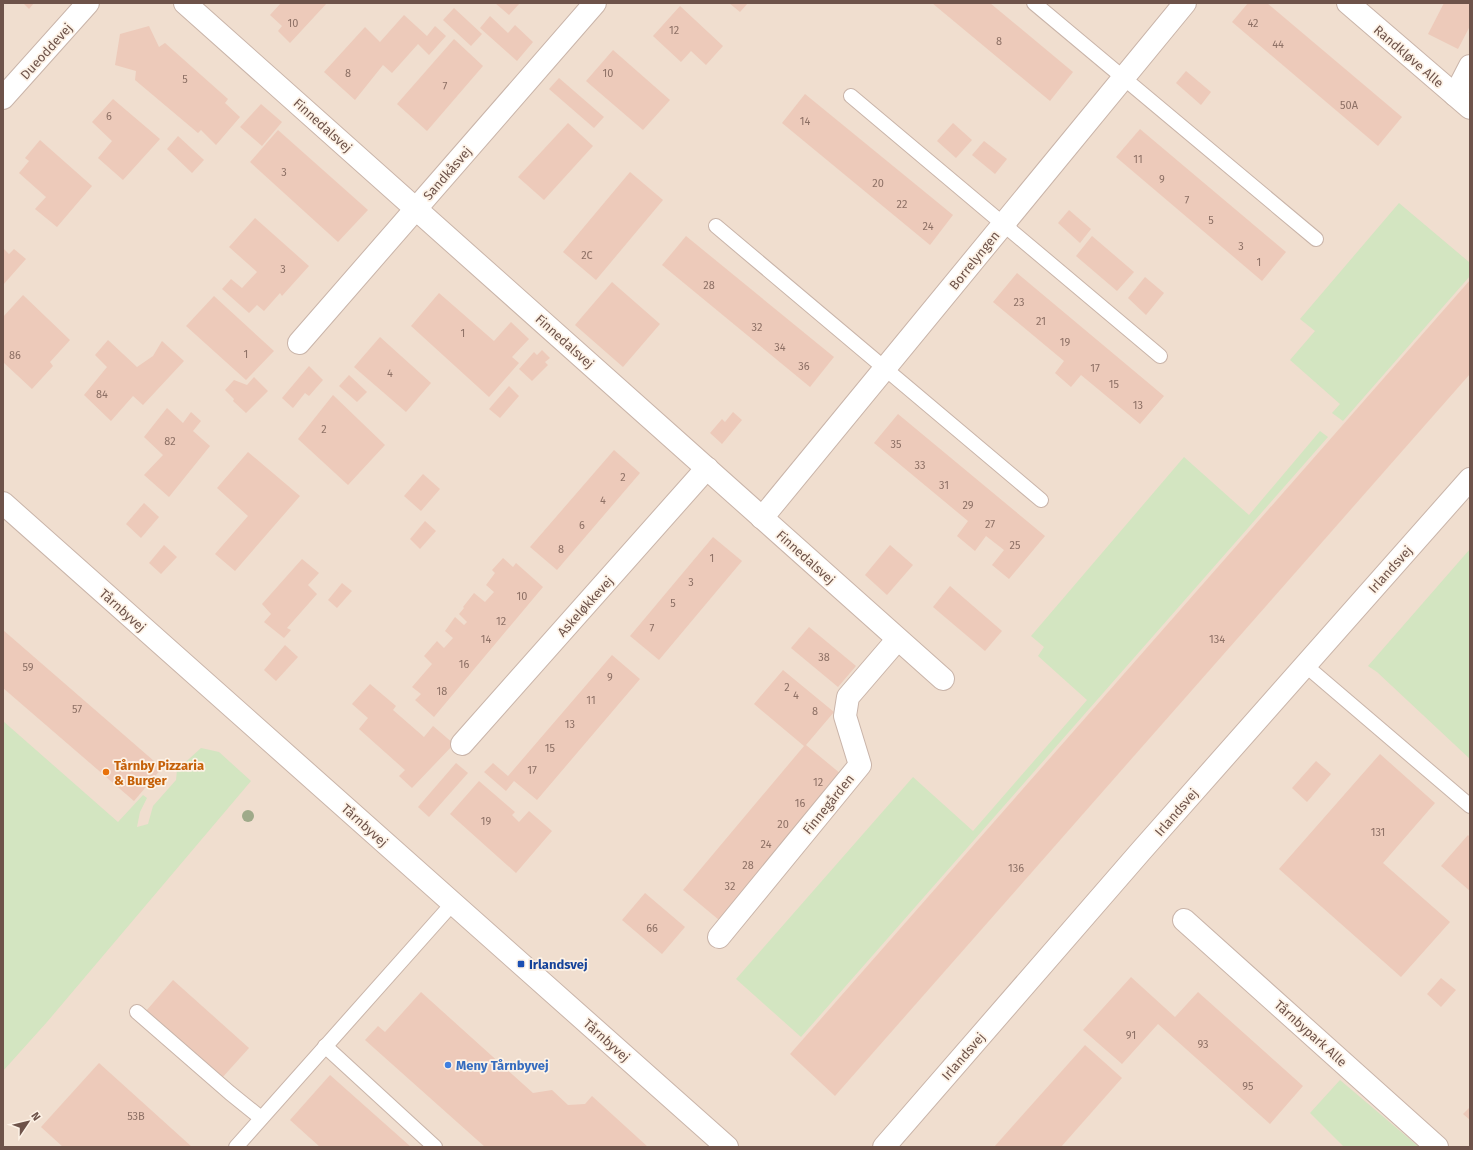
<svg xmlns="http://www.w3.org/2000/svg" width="1473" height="1150" viewBox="0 0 1473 1150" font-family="'Fira Sans',sans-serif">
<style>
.residential{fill:#f0decf}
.green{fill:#d3e5c1}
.building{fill:#edcaba}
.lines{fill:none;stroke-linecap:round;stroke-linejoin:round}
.service-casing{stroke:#c9b4a9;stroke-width:16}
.minor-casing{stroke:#c9b4a9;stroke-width:24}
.tertiary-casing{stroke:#c9b4a9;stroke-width:24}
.service{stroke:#fff;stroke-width:14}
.minor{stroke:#fff;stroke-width:22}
.tertiary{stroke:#fff;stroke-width:22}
.tree{fill:#9faa8a}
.food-dot{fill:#e8710a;stroke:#fdf2e6;stroke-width:1.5}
.transit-dot{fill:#1a4fb4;stroke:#fdf2e6;stroke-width:1.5}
.shop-dot{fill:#3f7fe0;stroke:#fdf2e6;stroke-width:1.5}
.labels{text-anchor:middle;stroke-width:3.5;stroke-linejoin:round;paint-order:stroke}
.number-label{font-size:11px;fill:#8e7166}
.street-label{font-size:13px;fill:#6e534a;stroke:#fdf2e6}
.food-label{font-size:13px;font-weight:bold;fill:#c56008;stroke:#fdf2e6;text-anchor:start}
.transit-label{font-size:13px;font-weight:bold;fill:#164399;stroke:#fdf2e6;text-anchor:start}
.shop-label{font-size:13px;font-weight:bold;fill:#366cbe;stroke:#fdf2e6;text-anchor:start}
</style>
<rect width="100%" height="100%" fill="#faede0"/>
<!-- residential -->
<rect class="residential" x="3" y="3" width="1467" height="1144"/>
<!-- green -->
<g class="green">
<polygon points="1399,203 1469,262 1470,261 1470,276 1343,421 1332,413 1340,404 1290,360 1315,331 1300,319"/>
<polygon points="1320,431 1328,437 801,1037 736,979 913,777 973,831 1087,700 1038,656 1044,647 1031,636 1184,457 1249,515"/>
<polygon points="1470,549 1470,759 1377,672 1368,666"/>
<polygon points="3,721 118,822 143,795 147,798 140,812 137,827 148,824 153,806 176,780 177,770 201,748 219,752 251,781 47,1022 3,1071"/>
<polygon points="1340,1080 1419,1147 1344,1147 1310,1113"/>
</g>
<!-- building -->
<g class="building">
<polygon points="23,3 34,3 29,9"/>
<polygon points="281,3 327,3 290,43 278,31 282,26 270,15"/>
<polygon points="495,3 520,3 509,15"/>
<polygon points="729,3 748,3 740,12"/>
<polygon points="932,3 990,3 1073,72 1050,101"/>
<polygon points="1248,3 1267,3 1402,117 1378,146 1232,22"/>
<polygon points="1444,3 1470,3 1470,26 1458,49 1428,34"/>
<polygon points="680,6 723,46 706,65 691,51 681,62 653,36"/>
<polygon points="454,8 482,34 471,46 443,20"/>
<polygon points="404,15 427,36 435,26 446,36 429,55 418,44 392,73 383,65 355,100 324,72 365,27 380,42"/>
<polygon points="490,16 508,33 515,25 533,42 517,61 480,28"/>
<polygon points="149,26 159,47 165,43 228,99 225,103 240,117 216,145 201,130 198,133 135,80 136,71 115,65 120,34"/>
<polygon points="454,39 483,66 427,131 397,104"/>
<polygon points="613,50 670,100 643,130 586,81"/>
<polygon points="1186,71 1211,92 1201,105 1176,83"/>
<polygon points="559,78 604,117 594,128 549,89"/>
<polygon points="805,94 953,215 930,245 782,123"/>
<polygon points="113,99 160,139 123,180 98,158 112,141 92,122"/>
<polygon points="261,104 282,122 262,146 240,127"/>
<polygon points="568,123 593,146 544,200 518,177"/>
<polygon points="953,123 972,140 956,158 937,141"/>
<polygon points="1140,129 1286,252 1262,281 1116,157"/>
<polygon points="278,130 368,210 338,242 250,162"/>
<polygon points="178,136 204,160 192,173 167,149"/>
<polygon points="40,140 92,186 57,227 35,209 46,197 19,173 29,161 25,158"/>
<polygon points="984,141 1007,159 995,174 972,155"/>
<polygon points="630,172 663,200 596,280 563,252"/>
<polygon points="1069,210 1091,229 1080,243 1058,223"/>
<polygon points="255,218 309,266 282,296 280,293 264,311 257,305 249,313 222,289 231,279 242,288 257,272 229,247"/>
<polygon points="686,236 834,357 810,387 662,265"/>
<polygon points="1092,236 1134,272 1117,291 1076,256"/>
<polygon points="3,248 9,254 14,249 26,259 3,285"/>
<polygon points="1017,273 1164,396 1140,424 1081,375 1071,387 1055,373 1064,361 993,302"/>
<polygon points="1145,277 1164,293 1146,315 1128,298"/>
<polygon points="1470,280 1470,374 835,1096 790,1054"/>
<polygon points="612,282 660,324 623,367 575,325"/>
<polygon points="439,293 494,341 511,322 529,339 512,357 519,363 489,397 411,326"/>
<polygon points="23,295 70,340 50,362 53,366 32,389 3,362 3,317"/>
<polygon points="214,296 274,351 246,380 186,326"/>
<polygon points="380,337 431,383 406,412 354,367"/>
<polygon points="108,340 137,367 153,356 162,341 184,361 143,405 133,396 111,421 84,395 107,367 95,355"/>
<polygon points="542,350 550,358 545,362 548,365 532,381 519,369 534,352 537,355"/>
<polygon points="309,366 323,380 309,396 305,393 293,408 282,398"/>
<polygon points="349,375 367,392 357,402 339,386"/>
<polygon points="254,377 268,391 246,413 233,401 234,399 225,390 234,380 247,385"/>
<polygon points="509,386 519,396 500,418 489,409"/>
<polygon points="333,395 385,445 348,485 298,439"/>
<polygon points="167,408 183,423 191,412 201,421 193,431 210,446 169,497 144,475 163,455 144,437"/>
<polygon points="733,412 742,420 722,444 710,433 722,419 725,422"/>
<polygon points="898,414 1045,536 1009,579 992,565 1004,550 986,536 975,551 957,536 968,521 874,443"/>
<polygon points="614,450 640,473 557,570 530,547"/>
<polygon points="248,452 300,496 235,571 215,554 248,516 217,488"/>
<polygon points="423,474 440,489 421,511 404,496"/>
<polygon points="144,503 159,517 141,538 126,524"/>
<polygon points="425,521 436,531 420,549 410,539"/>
<polygon points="713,537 742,561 659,660 630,636"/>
<polygon points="164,545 177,557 161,574 149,563"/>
<polygon points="890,545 913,565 887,595 865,575"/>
<polygon points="503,558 513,567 516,563 543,587 434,717 415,700 421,694 412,687 432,664 424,656 437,641 444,648 453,638 445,631 455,617 464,625 467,622 459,614 464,608 463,607 474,593 485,602 494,592 486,585 495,573 492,570"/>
<polygon points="302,559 319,573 308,585 317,594 287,628 291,630 284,638 264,622 271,614 262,604"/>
<polygon points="342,583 352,591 337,608 328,600"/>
<polygon points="950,586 1002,631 985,651 933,607"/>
<polygon points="809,627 856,666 838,687 791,648"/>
<polygon points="3,630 162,768 134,801 3,688"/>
<polygon points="285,645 298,657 276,681 264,670"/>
<polygon points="612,655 640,679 537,800 514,781 506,791 484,772 493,763 508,776"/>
<polygon points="783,670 834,712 806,745 841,774 719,920 683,890 804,746 754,704"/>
<polygon points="370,684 396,706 393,710 424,737 433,726 454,744 412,788 399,776 405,770 359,729 368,718 352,704"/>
<polygon points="1380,754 1435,803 1383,863 1450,922 1401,977 1279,869"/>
<polygon points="1316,761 1331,774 1307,802 1292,788"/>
<polygon points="456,763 468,773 429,817 418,807"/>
<polygon points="479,781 515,812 512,815 519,822 529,811 552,831 516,873 450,814"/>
<polygon points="1468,835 1470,837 1470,891 1441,866"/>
<polygon points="645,893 685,927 662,954 622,920"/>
<polygon points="1131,977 1175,1017 1198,992 1303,1086 1270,1124 1158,1024 1122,1064 1083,1030"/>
<polygon points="1441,978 1456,990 1441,1007 1427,994"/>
<polygon points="173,980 249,1048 221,1079 146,1011"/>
<polygon points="421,992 533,1093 552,1090 568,1105 585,1104 592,1096 648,1147 485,1147 365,1040 378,1026 385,1032"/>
<polygon points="1085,1045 1122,1078 1061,1147 994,1147"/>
<polygon points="99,1063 192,1147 63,1147 41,1127"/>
<polygon points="330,1075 411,1147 320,1147 290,1120"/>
<polygon points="1470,1107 1470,1120 1463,1114"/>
</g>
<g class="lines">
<!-- service casing -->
<g class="service-casing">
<g id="service">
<polyline points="1034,3 1316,239"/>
<polyline points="851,96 1160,356"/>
<polyline points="716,226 1041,500"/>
<polyline points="1305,665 1470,806"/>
<polyline points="137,1012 230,1093 261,1118"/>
<polyline points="325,1046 435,1147"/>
<polyline points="236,1147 453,903"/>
</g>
</g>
<!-- minor casing -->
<g class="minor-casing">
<g id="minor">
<polyline points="185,3 943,679"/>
<polyline points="1348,3 1470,108"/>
<polyline points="1455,95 1470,66"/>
<polyline points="3,98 88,3"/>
<polyline points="299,343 595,3"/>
<polyline points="762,518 1185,3"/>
<polyline points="462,744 707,468"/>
<polyline points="1184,920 1437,1147"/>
<polyline points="719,937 860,765 845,716 848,697 897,640"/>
</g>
</g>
<!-- tertiary casing -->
<g class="tertiary-casing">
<g id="tertiary">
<polyline points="3,503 727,1147"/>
<polyline points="884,1147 1141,851 1470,479"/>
</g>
</g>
<!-- service -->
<use href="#service" class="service"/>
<!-- minor -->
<use href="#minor" class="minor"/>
<!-- tertiary -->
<use href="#tertiary" class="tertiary"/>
</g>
<!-- trees -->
<circle class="tree" cx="248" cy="816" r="6"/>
<!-- markers -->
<circle class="food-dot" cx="106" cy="772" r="4"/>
<rect class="transit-dot" x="517" y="960" width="8" height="8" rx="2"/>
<circle class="shop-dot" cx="448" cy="1065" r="4"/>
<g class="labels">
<!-- number labels -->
<g class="number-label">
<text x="293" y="27">10</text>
<text x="1253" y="27">42</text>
<text x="674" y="34">12</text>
<text x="999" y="45">8</text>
<text x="1278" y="48">44</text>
<text x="348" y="77">8</text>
<text x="608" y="77">10</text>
<text x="185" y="83">5</text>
<text x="445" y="90">7</text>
<text x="1349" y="109">50A</text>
<text x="109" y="120">6</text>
<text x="805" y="125">14</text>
<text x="1138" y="163">11</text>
<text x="284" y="176">3</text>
<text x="1162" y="183">9</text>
<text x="878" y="187">20</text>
<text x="1187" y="204">7</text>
<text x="902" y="208">22</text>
<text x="1211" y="224">5</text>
<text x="928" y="230">24</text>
<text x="1241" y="250">3</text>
<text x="587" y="259">2C</text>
<text x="1259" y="266">1</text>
<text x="283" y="273">3</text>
<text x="709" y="289">28</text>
<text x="1019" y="306">23</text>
<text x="1041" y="325">21</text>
<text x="757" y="331">32</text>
<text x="463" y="337">1</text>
<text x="1065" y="346">19</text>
<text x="780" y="351">34</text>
<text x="246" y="358">1</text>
<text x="15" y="359">86</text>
<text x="804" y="370">36</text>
<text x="1095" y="372">17</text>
<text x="390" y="377">4</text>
<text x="1114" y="388">15</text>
<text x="102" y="398">84</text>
<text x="1138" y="409">13</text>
<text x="324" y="433">2</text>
<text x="170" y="445">82</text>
<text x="896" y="448">35</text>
<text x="920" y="469">33</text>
<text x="623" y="481">2</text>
<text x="944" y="489">31</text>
<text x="603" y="504">4</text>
<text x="968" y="509">29</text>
<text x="990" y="528">27</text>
<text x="582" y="529">6</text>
<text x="1015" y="549">25</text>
<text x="561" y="553">8</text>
<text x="712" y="562">1</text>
<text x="691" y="586">3</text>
<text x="522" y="600">10</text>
<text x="673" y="607">5</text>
<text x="501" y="625">12</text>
<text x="652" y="632">7</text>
<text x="486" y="643">14</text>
<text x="1217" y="643">134</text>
<text x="824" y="661">38</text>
<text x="464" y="668">16</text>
<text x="28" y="671">59</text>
<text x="610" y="681">9</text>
<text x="787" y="691">2</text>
<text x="442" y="695">18</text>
<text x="796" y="699">4</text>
<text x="591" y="704">11</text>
<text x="77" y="713">57</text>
<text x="815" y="715">8</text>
<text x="570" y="728">13</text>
<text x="550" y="752">15</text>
<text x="532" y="774">17</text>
<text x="818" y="786">12</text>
<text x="800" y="807">16</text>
<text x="486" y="825">19</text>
<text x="783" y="828">20</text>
<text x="1378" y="836">131</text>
<text x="766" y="848">24</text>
<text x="748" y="869">28</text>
<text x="1016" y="872">136</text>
<text x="730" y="890">32</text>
<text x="652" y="932">66</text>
<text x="1131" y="1039">91</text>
<text x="1203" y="1048">93</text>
<text x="1248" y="1090">95</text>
<text x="136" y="1120">53B</text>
</g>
<!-- street labels -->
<g class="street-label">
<text transform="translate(46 51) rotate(-48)" y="5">Dueoddevej</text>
<text transform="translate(1409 56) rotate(41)" y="5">Randkløve Alle</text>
<text transform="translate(323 125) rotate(42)" y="5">Finnedalsvej</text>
<text transform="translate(447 173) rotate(-49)" y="5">Sandkåsvej</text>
<text transform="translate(974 260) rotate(-51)" y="5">Borrelyngen</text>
<text transform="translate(565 341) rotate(42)" y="5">Finnedalsvej</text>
<text transform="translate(806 557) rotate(42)" y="5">Finnedalsvej</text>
<text transform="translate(1390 569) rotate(-48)" y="5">Irlandsvej</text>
<text transform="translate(585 606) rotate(-48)" y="5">Askeløkkevej</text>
<text transform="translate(123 610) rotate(42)" y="5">Tårnbyvej</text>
<text transform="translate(828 804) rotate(-51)" y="5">Finnegården</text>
<text transform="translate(1176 812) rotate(-49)" y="5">Irlandsvej</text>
<text transform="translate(365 825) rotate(42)" y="5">Tårnbyvej</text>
<text transform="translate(1311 1033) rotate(42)" y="5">Tårnbypark Alle</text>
<text transform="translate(607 1040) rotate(42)" y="5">Tårnbyvej</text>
<text transform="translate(963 1056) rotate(-49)" y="5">Irlandsvej</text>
</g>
<!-- food labels -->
<g class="food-label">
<text x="114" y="770">Tårnby Pizzaria<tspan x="114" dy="15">&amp; Burger</tspan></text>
</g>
<!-- transit labels -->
<g class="transit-label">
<text x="529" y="969">Irlandsvej</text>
</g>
<!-- shop labels -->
<g class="shop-label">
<text x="456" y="1070">Meny Tårnbyvej</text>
</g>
</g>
<!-- border -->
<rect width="1473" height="1150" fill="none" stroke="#6e534a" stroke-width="8"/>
<!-- north arrow -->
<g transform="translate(28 1122) rotate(55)" stroke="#fdf2e6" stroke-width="3" paint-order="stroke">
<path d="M0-3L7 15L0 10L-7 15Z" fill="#6e534a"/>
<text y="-6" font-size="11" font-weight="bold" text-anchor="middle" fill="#6e534a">N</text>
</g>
</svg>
